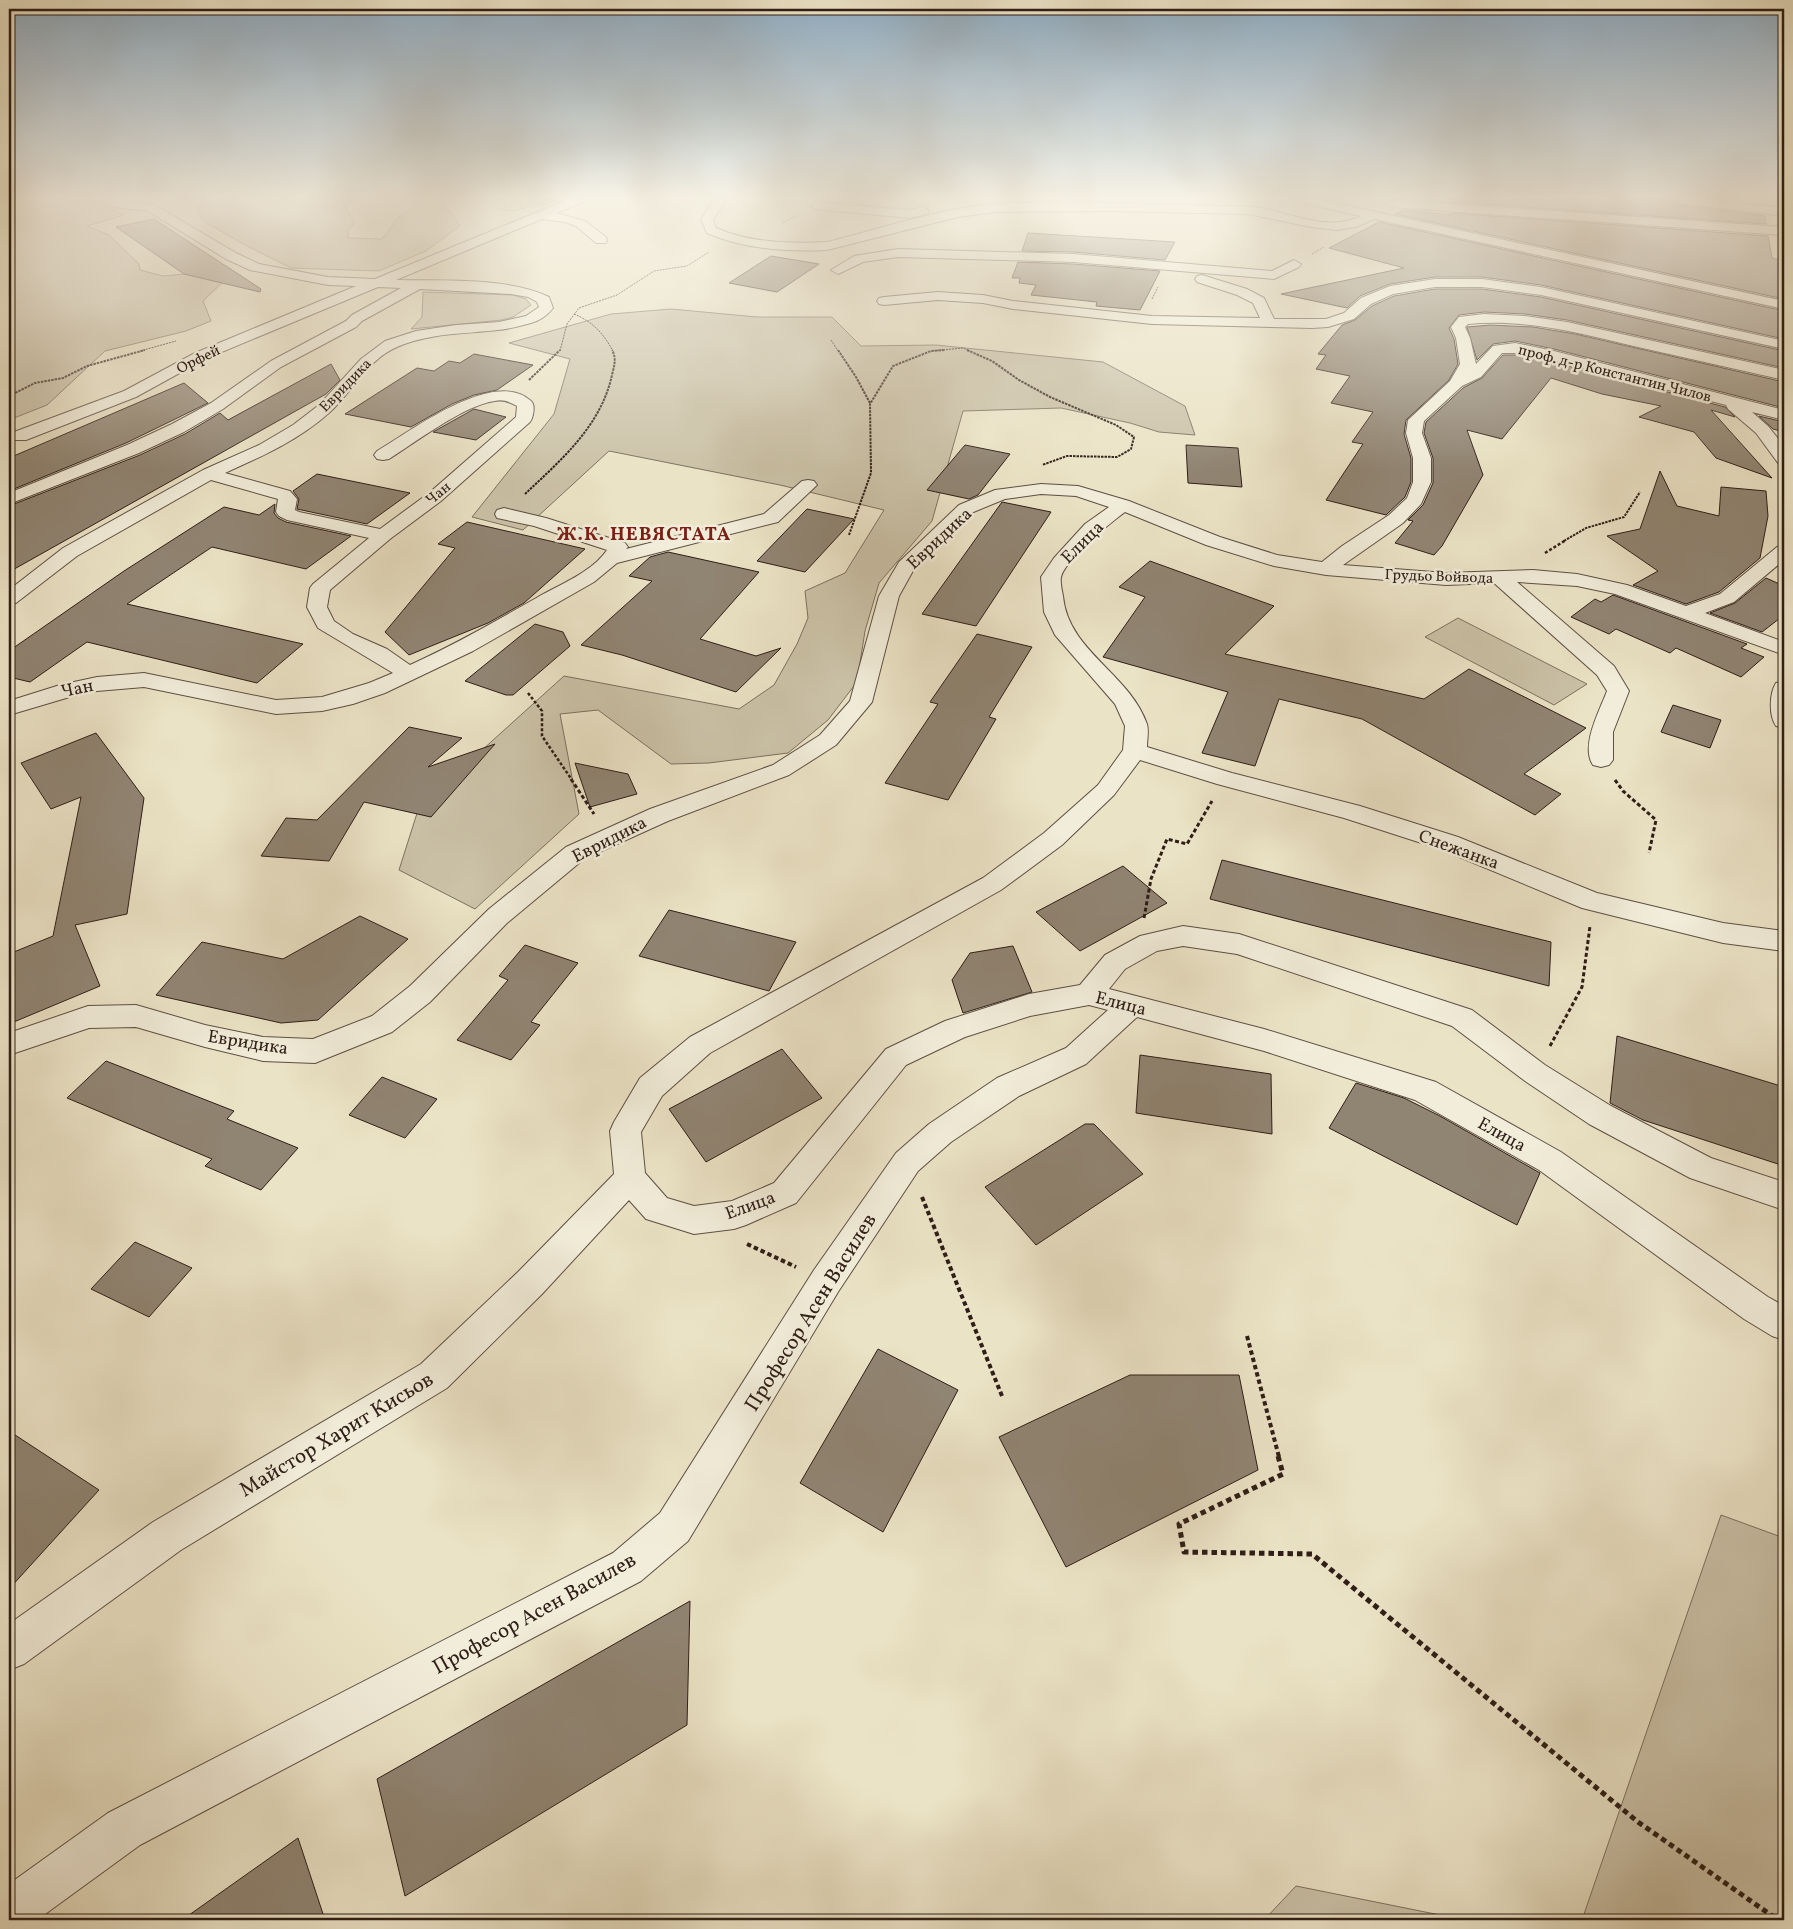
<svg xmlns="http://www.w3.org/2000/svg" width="1793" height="1929" viewBox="0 0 1793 1929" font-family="Vollkorn,serif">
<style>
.green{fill:#cbc2a8;stroke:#7c7060}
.building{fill:#908472;stroke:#2e1e17}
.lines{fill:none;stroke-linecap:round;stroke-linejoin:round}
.minor-casing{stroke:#5d4f43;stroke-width:2}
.path-far5{stroke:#2e1e17;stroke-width:1;stroke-dasharray:2 1;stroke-linecap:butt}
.path-far4{stroke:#2e1e17;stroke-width:2;stroke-dasharray:2.5 1;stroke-linecap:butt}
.path-far3{stroke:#2e1e17;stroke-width:2.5;stroke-dasharray:3 2;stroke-linecap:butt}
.path-far2{stroke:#2e1e17;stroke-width:3;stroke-dasharray:4 2.5;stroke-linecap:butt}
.path-far1{stroke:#2e1e17;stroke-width:4;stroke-dasharray:4.5 3;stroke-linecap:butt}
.path{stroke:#2e1e17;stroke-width:5;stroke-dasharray:5.5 4;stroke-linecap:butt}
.minor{fill:#f2edda;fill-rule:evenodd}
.labels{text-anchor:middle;stroke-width:5;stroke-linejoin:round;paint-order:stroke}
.far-street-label{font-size:15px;fill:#2e1e17;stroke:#f2edda}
.street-label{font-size:18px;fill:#2e1e17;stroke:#f2edda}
.far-district-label{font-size:19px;font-weight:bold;letter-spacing:1px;fill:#7a1f14;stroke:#f2edda}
.near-street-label{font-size:21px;fill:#2e1e17;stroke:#f2edda}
</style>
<rect width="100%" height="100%" fill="#ebe3c6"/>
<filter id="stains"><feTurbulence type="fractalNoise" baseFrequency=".004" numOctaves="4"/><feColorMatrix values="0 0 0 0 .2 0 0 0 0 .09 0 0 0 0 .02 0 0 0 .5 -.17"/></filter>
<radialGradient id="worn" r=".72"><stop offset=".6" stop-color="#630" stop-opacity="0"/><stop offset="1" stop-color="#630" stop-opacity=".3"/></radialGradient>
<!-- green -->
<g class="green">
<polygon points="9,199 92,199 124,215 87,226 109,235 139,264 140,270 163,276 196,273 226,279 203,301 211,321 186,331 105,351 47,405 9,420"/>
<path d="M 205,199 L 358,199 L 345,206 L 354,223 L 348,231 L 348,238 L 382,239 C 388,232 393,223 399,217 C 415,202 440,199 461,199 L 444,204 L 460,226 L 426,251 L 379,271 L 291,268 L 243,244 L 202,220 L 197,206 Z"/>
<polygon points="477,199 564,199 513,211 498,209"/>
<polygon points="1382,199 1479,199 1598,206 1681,221"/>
<polygon points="423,292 513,295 526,299 531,305 513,317 502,320 411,329 422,317"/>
<polygon points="671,309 757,317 832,317 861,346 936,345 1103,362 1185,406 1195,435 1159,432 1130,423 1061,408 963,411 932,521 879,583 865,631 857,682 828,720 788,753 709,763 671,764 598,710 560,714 579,814 475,909 399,870 419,807 564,676 739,709 774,685 797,644 808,618 805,591 845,573 884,510 780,485 609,451 523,530 472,517 554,414 570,359 509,343 611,314"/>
<polygon points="1458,618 1587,684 1554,705 1425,637"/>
<polygon points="1721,1515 1784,1538 1784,1920 1582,1920"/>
<polygon points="1296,1886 1465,1920 1264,1920"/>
</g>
<!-- building -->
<g class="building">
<polygon points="1452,199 1671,199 1679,205 1765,216 1766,224 1452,202"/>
<polygon points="1403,210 1451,215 1451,213 1768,236 1772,258 1784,261 1784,299 1395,214"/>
<polygon points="154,219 261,289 260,292 184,274 116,227"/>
<polygon points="1379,222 1784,311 1784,339 1541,285 1482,277 1435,277 1390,284 1360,296 1347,308 1281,294 1404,268 1329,248"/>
<polygon points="1028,233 1175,242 1165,260 1073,252 1022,251"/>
<polygon points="771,256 819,264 777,292 729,283"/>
<polygon points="1018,262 1073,264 1160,271 1140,310 1096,306 1097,302 1031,295 1036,285 1019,283 1020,278 1012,278"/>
<polygon points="1435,289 1482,289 1541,297 1784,351 1784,368 1567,320 1525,314 1484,312 1459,315 1449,328 1454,339 1458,364 1449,380 1406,420 1404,434 1411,458 1411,482 1405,497 1386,515 1326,500 1363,444 1352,442 1373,412 1331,403 1350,376 1316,369 1326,355 1318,354 1342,325 1355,320 1372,306 1394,296"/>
<polygon points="1490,325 1533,327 1575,334 1784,382 1784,408 1554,349 1515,341 1493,344 1477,360 1467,327"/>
<polygon points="474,354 533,365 497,390 474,395 452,404 411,427 345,414 417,368 434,371 449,361 460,363"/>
<polygon points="1503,355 1515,355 1553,362 1725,407 1735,417 1711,410 1772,478 1716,458 1694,432 1639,417 1661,406 1602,394 1551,378 1502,439 1467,430 1483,475 1442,546 1434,555 1395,543 1413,521 1408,520 1423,505 1433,483 1433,458 1424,433 1426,422 1463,388 1482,378"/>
<polygon points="331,364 340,380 326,394 9,572 9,506 140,455 185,434 220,413 228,420"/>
<polygon points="184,383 208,403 126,443 9,491 9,458"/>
<polygon points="474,409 506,417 476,440 433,432"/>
<polygon points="1759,416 1784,422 1784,432 1773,429"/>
<polygon points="965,445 1010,454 978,495 969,499 927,490"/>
<polygon points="1186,445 1238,448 1242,487 1188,483"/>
<polygon points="1660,471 1677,506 1719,516 1721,487 1766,491 1768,516 1760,558 1719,592 1686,604 1633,585 1658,571 1607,536 1640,529"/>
<polygon points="317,474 410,493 367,524 297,509 299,499 293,491"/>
<polygon points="1002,502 1051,512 976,626 922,614"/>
<polygon points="275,504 274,513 278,518 286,522 351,536 306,569 212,547 127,604 303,644 257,683 87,642 30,682 9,677 9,651 124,571 224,507 259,515"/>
<polygon points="807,509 854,519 805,572 757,561"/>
<polygon points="467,522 585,549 524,603 488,623 409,655 385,632 455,548 438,544"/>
<polygon points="668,552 759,572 700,639 756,656 781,648 736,692 622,655 581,645 652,581 629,576 650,557"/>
<polygon points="1150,561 1274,606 1225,654 1424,699 1469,669 1586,728 1524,774 1561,794 1535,815 1362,719 1279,699 1255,766 1202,753 1228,692 1103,657 1145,597 1119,587"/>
<polygon points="1766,578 1784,586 1784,615 1762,632 1710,613 1735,603"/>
<polygon points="1613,595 1747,644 1741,648 1764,657 1741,677 1676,648 1670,653 1616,629 1609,634 1571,617 1595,599 1601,602"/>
<polygon points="535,624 563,632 570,646 513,695 506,695 465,681"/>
<polygon points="977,634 1032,647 989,717 996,719 948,800 885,783 938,704 930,702"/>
<polygon points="1673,705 1721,720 1710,748 1661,732"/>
<polygon points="409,727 462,738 428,767 495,744 431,817 364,802 329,861 261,856 286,818 317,820"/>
<polygon points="96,733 144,798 127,914 75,925 100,986 9,1024 9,954 53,936 81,797 51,809 21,763"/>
<polygon points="575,763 628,774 637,794 590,807"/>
<polygon points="1222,860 1551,942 1549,986 1210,899"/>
<polygon points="1123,866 1167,903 1080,951 1036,912"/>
<polygon points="669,910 796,942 769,991 639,956"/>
<polygon points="360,916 408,939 318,1020 281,1023 156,995 202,942 283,959"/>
<polygon points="525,945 578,963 531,1022 540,1025 511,1060 457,1040 508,980 499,976"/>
<polygon points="1013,946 1032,992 963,1013 952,980 970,953"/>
<polygon points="1617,1036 1784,1087 1784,1166 1643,1120 1610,1103"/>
<polygon points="782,1049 822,1098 706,1162 669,1109"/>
<polygon points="1140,1055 1271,1074 1272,1134 1136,1113"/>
<polygon points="106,1061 234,1111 227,1119 298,1148 261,1190 205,1166 212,1159 67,1098"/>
<polygon points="382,1077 437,1099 405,1138 349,1115"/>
<polygon points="1356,1083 1404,1098 1440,1116 1540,1173 1517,1225 1329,1128"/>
<polygon points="1085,1124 1094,1124 1143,1174 1036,1245 985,1187"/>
<polygon points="135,1242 192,1268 149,1317 91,1289"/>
<polygon points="878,1349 958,1390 883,1532 800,1483"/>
<polygon points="1130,1375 1239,1375 1258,1470 1066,1567 999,1437"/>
<polygon points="9,1431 99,1490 9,1589"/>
<polygon points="690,1601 687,1725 405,1896 377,1779"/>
<polygon points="298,1838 325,1920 182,1920"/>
</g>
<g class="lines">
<!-- minor casing -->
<g class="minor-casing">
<g id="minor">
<path d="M 100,199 L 116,199 L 155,205 L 236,253 L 259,264 L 328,277 L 375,279 L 569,199 L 585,199 L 583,202 L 556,213 L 585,221 L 606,237 L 607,240 L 606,243 L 596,243 L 576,226 L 565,222 L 542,219 L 396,280 C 441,281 509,277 549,297 L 553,308 C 548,315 539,321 531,323 C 520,326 509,329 498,330 C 464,334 429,333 397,347 C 368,359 352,392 330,412 C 299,440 263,456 225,473 L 290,491 L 297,499 L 295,510 L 299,512 L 380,529 L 429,493 L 516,417 L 517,406 C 510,402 503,399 495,401 C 464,405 416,442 389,459 L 383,460 L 377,459 L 374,455 L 377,451 C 410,432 494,367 531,401 C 536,405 533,418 530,422 L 441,501 L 390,539 L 330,590 L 327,607 L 334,621 L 353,634 L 387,649 L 410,665 C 454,645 496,621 538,597 C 561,584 592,572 607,550 L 534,526 L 497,518 L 495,514 L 497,510 L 504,508 L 546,518 L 625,543 L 628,547 L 626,549 L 764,514 L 802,481 L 808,480 L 814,481 L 817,485 L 778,522 L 617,563 L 594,582 L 473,651 L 385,693 L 353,704 L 322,711 L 276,714 L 144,687 L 97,691 L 73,696 L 9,715 L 9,701 L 60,685 L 97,677 L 144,673 L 276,700 L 322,697 L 369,683 L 393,673 L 318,628 L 307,607 L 310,588 L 313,584 L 369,538 L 287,520 L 279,516 L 276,512 L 278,499 L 211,480 L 77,556 L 16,603 L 9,605 L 9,590 L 63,548 L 203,470 L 259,445 L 293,425 L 319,405 L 361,359 L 385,341 L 416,331 L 456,325 L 499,322 L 526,316 L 539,307 L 537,302 L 528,297 L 511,294 L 420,289 L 362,321 L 356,327 L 281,367 L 223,409 L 184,432 L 139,453 L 9,504 L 9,493 L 127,445 L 172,424 L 211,403 L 271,361 L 346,321 L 352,315 L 401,288 L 378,287 L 205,359 L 136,397 L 26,440 L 14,440 L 12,436 L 14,432 L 124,391 L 195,353 L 356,286 L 328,285 L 250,270 L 226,259 L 148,211 L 114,207 Z"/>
<path d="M 714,199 L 726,199 L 713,220 L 716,228 C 750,243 791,244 827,242 C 880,229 943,207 997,204 C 1071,200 1146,204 1220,206 C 1234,206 1248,206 1261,208 C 1293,214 1330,232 1361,216 L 1298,202 L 1296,199 L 1317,199 L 1784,301 L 1784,309 L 1374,219 L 1356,227 L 1336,230 L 1311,227 L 1248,214 L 1111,211 L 996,212 L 958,217 L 827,250 C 787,252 743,249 707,233 L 701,220 Z"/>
<polygon points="1673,199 1706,199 1784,208 1784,216 1679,203"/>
<polygon points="1394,200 1784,227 1784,235 1390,207 1388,204 1390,201"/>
<polygon points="817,202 910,210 923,207 929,211 927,214 910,218 813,209 811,206"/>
<polygon points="898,249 1073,254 1272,271 1294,260 1301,264 1299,267 1274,279 1073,262 898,257 863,262 838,274 831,270 854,256"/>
<polygon points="1202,275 1247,289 1264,298 1274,319 1326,319 1344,313 1361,298 1390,286 1435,279 1482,279 1541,287 1784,341 1784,349 1541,295 1482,287 1435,287 1393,294 1371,304 1354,319 1328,327 1312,328 1152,324 1013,309 983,303 938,300 884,305 879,304 877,301 879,298 884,297 938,292 983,295 1013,301 1152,316 1260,318 1253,303 1237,295 1197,282 1195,279 1197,276"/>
<path d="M 1484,314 L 1525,316 L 1567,322 L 1784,370 L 1784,380 C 1735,369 1687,358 1638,347 C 1583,334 1526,318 1468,324 L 1465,327 L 1470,338 L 1476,364 L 1493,346 L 1515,343 L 1554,351 L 1784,410 L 1784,420 L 1752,412 L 1768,426 L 1784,446 L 1784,464 L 1778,463 L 1756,433 L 1728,409 L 1726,405 L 1553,360 L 1515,353 L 1502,353 L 1481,377 L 1462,386 L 1424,421 L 1422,433 L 1431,458 L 1431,482 L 1421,504 L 1403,523 L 1343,565 L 1446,573 L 1533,570 L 1577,574 L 1627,585 L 1686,606 L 1720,594 L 1777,547 L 1784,545 L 1784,560 L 1734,602 L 1705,613 L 1784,642 L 1784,655 L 1615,594 L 1577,586 L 1517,582 L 1614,666 L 1629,691 L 1613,732 L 1613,760 L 1609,765 L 1601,767 L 1593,765 C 1580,746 1600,710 1607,691 L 1597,675 L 1494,583 L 1446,585 L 1326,575 L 1274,566 L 1206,545 L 1125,512 C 1110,523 1065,560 1061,577 C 1060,582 1062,591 1063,596 C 1068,651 1129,673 1147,724 C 1149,731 1147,740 1147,747 L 1232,773 L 1360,806 L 1458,837 L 1597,893 L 1723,923 L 1784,931 L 1784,951 L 1723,943 L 1582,908 L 1440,849 L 1344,818 L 1217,784 L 1140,760 L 1114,795 L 1062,845 L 1001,890 L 710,1053 L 662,1096 L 641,1132 L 645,1173 L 667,1198 L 694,1206 L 732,1201 L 774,1183 L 886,1049 L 945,1021 L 1029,994 L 1080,985 L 1105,955 L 1140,936 L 1183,926 L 1239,934 L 1472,1010 L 1545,1065 L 1611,1106 L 1711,1158 L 1784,1182 L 1784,1210 L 1690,1178 L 1589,1124 L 1525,1081 L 1452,1026 L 1237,954 L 1183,946 L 1157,951 L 1125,969 L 1109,989 L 1264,1029 L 1436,1082 L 1561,1152 L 1768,1297 L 1784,1306 L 1784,1340 L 1772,1336 L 1744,1319 L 1539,1170 L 1415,1100 L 1264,1051 L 1137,1017 L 1086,1064 L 1019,1096 L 951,1142 L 918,1171 L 838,1292 L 688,1541 L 641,1581 L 140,1845 L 37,1920 L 9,1920 L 9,1884 L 108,1813 L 613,1553 L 660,1513 L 814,1270 L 896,1153 L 929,1124 L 997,1078 L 1066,1048 L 1108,1010 L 1089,1005 L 1030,1016 L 965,1037 L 906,1065 L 796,1203 L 746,1225 L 734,1229 L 694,1234 L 646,1219 L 629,1200 L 542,1294 L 447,1388 L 181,1550 L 24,1664 L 9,1670 L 9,1624 L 153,1522 L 421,1364 L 518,1272 L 614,1174 L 610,1131 L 614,1122 L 640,1078 L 690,1037 L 983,878 L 1044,833 L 1098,785 L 1123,750 L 1125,726 L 1115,704 L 1055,635 L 1044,612 L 1041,577 L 1054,558 L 1085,524 L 1109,507 L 1076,496 L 1041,494 L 1005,499 L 971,513 L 914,569 L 899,596 L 872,702 L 836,745 L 789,775 L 668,821 L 584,859 L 507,923 L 430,1002 L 392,1032 L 315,1063 L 263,1061 L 205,1047 L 136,1027 L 89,1028 L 9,1055 L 9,1033 L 88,1006 L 136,1005 L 205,1025 L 263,1037 L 313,1039 L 372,1016 L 410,986 L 489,909 L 566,847 L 650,809 L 773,765 L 820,735 L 850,701 L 879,596 L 899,562 L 959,505 L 995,490 L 1041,484 L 1078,486 L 1129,501 L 1220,537 L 1277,555 L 1322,562 L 1342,546 L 1389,515 L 1407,498 L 1413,482 L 1413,458 L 1406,433 L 1408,420 L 1450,381 L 1460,364 L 1456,338 L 1451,327 L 1459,317 Z"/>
<path d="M 1784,681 L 1784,728 L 1776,726 C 1769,716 1769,694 1776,683 Z"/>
</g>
</g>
<!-- path-far5 -->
<g class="path-far5">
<polyline points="782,223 796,216"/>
<polyline points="1312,254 1324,247"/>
<polyline points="1152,299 1158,287"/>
<path d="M 574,314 C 593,322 603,333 613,351"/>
<polyline points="831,340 838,351"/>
<polyline points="140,351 176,341"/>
<polyline points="560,351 567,324 579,308 617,295 654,271 687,266 709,252"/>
<polyline points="931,351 963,348 970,351"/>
</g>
<!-- path-far4 -->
<g class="path-far4">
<polyline points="838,350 856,377 870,403"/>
<polyline points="967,350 992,361 1019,380 1050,397 1116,425 1134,437 1131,449 1117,457 1067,456 1042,465"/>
<polyline points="529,380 560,350"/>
<polyline points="9,396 35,383 63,378 87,366 145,350"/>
<path d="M 525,494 C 561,460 601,426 612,375 C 614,366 617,359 612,350"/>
<polyline points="849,535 871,473 870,404 893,366 931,351 945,350"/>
<polyline points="1564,541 1586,528 1624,517 1640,492"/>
</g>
<!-- path-far3 -->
<g class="path-far3">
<polyline points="1545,553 1566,540"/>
<polyline points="528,693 542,711 542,736 572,780"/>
</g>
<!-- path-far2 -->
<g class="path-far2">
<polyline points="571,779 594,814"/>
<polyline points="1615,780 1623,791 1656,820 1649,853"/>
<polyline points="1144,918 1151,879 1167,839 1187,844 1212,801"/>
<polyline points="1550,1046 1582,987 1590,926"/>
</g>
<!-- path-far1 -->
<g class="path-far1">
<polyline points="922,1197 1002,1396"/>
<polyline points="747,1244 796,1267"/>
<polyline points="1247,1336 1279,1457"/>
</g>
<!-- path -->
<polyline class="path" points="1278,1456 1283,1474 1179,1524 1184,1552 1312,1554 1638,1822 1778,1920"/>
<!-- minor -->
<use href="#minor" class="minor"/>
</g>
<!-- sky -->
<linearGradient id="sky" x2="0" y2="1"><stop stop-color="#8facc2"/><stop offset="0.42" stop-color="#f6f2e5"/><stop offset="1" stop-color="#f6f2e5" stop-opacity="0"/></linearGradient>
<rect width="1793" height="469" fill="url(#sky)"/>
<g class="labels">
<!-- far-street labels -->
<g class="far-street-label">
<text transform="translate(198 359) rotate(-26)" y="5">Орфей</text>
<text transform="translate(1615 373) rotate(14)" y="5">проф. д-р Константин Чилов</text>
<text transform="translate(345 385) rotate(-46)" y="5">Евридика</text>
<text transform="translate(438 493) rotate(-39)" y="5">Чан</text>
<text transform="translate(1439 576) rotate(2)" y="5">Грудьо Войвода</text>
</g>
<!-- street labels -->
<g class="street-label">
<text transform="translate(939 538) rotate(-43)" y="6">Евридика</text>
<text transform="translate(1082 542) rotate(-45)" y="6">Елица</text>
<text transform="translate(77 688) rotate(-12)" y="6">Чан</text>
<text transform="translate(609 839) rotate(-27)" y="6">Евридика</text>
<text transform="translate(1459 849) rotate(20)" y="6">Снежанка</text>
<text transform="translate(1121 1003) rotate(14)" y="6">Елица</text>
<text transform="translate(248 1042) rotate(9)" y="6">Евридика</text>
<text transform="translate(1502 1134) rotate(29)" y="6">Елица</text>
<text transform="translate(750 1205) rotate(-20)" y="6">Елица</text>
</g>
<!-- far-district labels -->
<g class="far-district-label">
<text x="644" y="540">Ж.К. НЕВЯСТАТА</text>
</g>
<!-- near-street labels -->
<g class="near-street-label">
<text transform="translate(810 1312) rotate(-58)" y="7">Професор Асен Василев</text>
<text transform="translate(336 1434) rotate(-31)" y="7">Майстор Харит Кисьов</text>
<text transform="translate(534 1613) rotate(-29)" y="7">Професор Асен Василев</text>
</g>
</g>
<!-- margin -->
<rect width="1793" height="1929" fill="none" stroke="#ebe3c6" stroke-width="30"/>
<rect x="10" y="10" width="1773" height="1909" fill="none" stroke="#2e1e17" stroke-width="2.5"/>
<rect x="15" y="15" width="1763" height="1899" fill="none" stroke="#2e1e17"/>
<rect width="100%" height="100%" filter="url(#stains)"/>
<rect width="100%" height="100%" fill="url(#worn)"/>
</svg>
